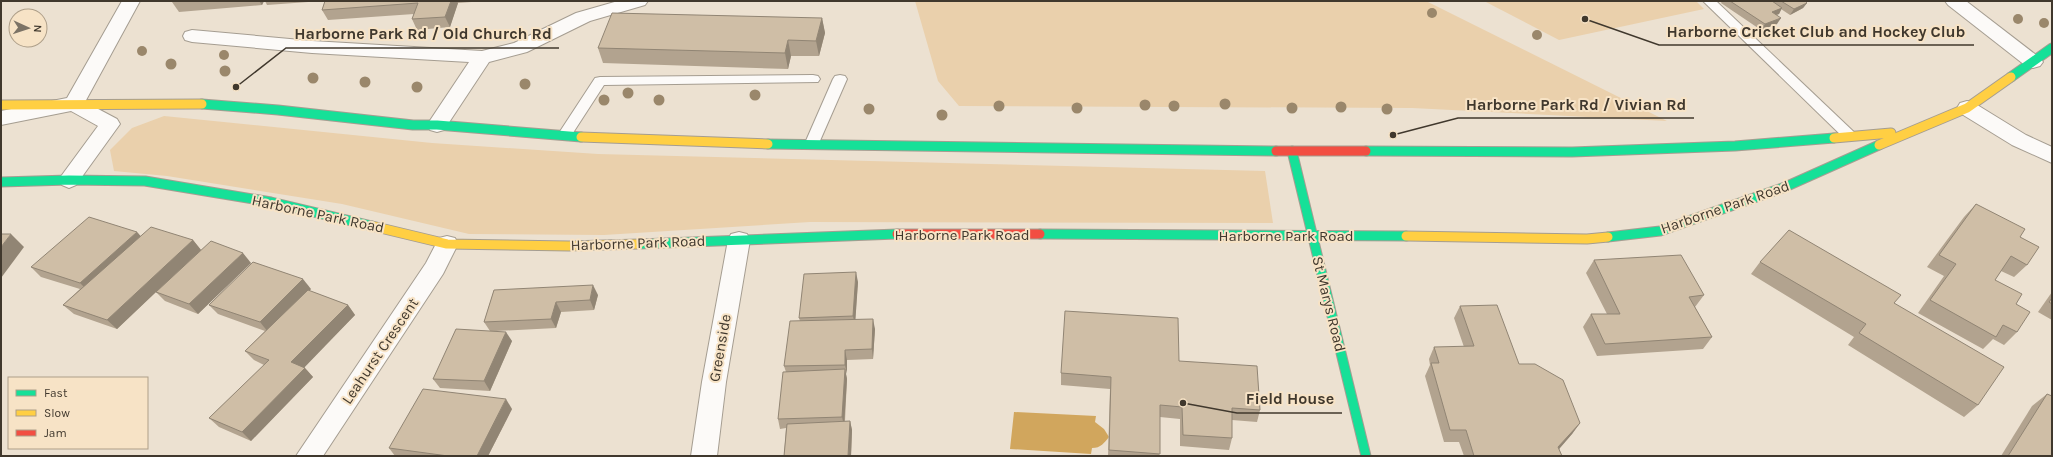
<svg xmlns="http://www.w3.org/2000/svg" width="2053" height="457" viewBox="0 0 2053 457" font-family="Karla,sans-serif">
<style>
.green{fill:#ead0ac}
.water{fill:#d1a65d}
.lines{fill:none;stroke-linecap:round;stroke-linejoin:round}
.lane-casing{stroke:#a59d91;stroke-width:2}
.street-casing{stroke:#a59d91;stroke-width:2}
.fast-casing{stroke:#a59d91;stroke-width:11}
.slow-casing{stroke:#a59d91;stroke-width:11}
.jam-casing{stroke:#a59d91;stroke-width:11}
.lane{fill:#fcfaf8;fill-rule:evenodd}
.street{fill:#fcfaf8;fill-rule:evenodd}
.fast{stroke:#16e098;stroke-width:9}
.slow{stroke:#ffcf43;stroke-width:9}
.jam{stroke:#f24e42;stroke-width:9}
.tree{fill:#9a876b}
.wall{fill:#b2a38f}
.shaded-wall{fill:#918574}
.building{fill:#cfbea6;stroke:#918574}
.labels{text-anchor:middle;stroke-width:4;stroke-linejoin:round;paint-order:stroke}
.street-label{font-size:15px;fill:#40382d;stroke:#f7e3c6}
.leader{fill:none;stroke:#40382d;stroke-width:1.5}
.callout-dot{fill:#40382d;stroke:#f7e3c6;stroke-width:1.5}
.callout-label{font-size:16px;text-anchor:middle;font-weight:bold;fill:#40382d;stroke:#f7e3c6;stroke-width:4;stroke-linejoin:round;paint-order:stroke}
</style>
<rect width="100%" height="100%" fill="#ece1d1"/>
<!-- green -->
<g class="green">
<polygon points="915,1 1426,1 1667,121 1412,108 959,106 938,81"/>
<polygon points="1484,1 1696,1 1704,9 1559,40"/>
<polygon points="164,116 432,143 598,154 1265,171 1273,223 810,222 604,235 469,234 342,204 167,176 114,171 110,150 132,128"/>
</g>
<!-- water -->
<path class="water" d="M 1014,412 L 1096,416 L 1095,422 L 1104,429 L 1109,437 C 1104,443 1101,448 1092,448 L 1091,454 L 1010,449 Z"/>
<g class="lines">
<!-- lane casing -->
<g class="lane-casing">
<g id="lane">
<polygon points="1703,1 1716,1 1856,134 1858,137 1856,140 1846,140"/>
<polygon points="813,75 818,76 820,79 818,82 604,85 569,139 559,139 557,136 595,78 600,77"/>
<polygon points="840,75 845,76 847,79 819,143 817,147 812,148 807,147 805,143 833,79 835,76"/>
</g>
</g>
<!-- street casing -->
<g class="street-casing">
<g id="street">
<polygon points="122,1 140,1 85,102 117,119 120,124 76,185 69,188 62,185 58,180 62,175 98,126 71,111 1,125 1,111 67,98"/>
<polygon points="618,1 648,1 645,5 590,21 527,52 489,62 444,130 437,132 430,130 427,125 469,62 312,53 192,42 185,40 183,36 185,32 192,30 312,41 482,51 514,43 576,13"/>
<polygon points="1945,1 1966,1 2040,58 2043,62 2040,66 2033,68 2026,66 1948,5"/>
<polygon points="1967,101 1974,103 2026,135 2052,147 2052,163 2012,145 1960,113 1957,108 1960,103"/>
<polygon points="739,232 747,234 750,240 726,382 717,456 691,456 702,382 728,240 731,234"/>
<polygon points="447,236 455,238 458,244 443,274 323,456 296,456 426,263 439,238"/>
</g>
</g>
<!-- fast casing -->
<g class="fast-casing">
<g id="fast">
<polyline points="2011,77 2052,48"/>
<polyline points="202,104 278,110 413,125 437,125 581,137"/>
<polyline points="768,144 1276,151"/>
<polyline points="1292,151 1366,456"/>
<polyline points="1366,151 1572,152 1735,146 1834,138"/>
<polyline points="1,182 69,180 145,181 271,202 372,226"/>
<polyline points="1040,234 1406,236"/>
<polyline points="1608,237 1660,231 1785,187 1879,145"/>
<polyline points="639,244 897,234"/>
</g>
</g>
<!-- slow casing -->
<g class="slow-casing">
<g id="slow">
<polyline points="1,105 202,104"/>
<polyline points="581,137 768,144"/>
<polyline points="1834,138 1891,133"/>
<polyline points="1879,145 1967,108 2011,77"/>
<polyline points="372,226 447,244 569,246 639,244"/>
<polyline points="1406,236 1587,239 1608,237"/>
</g>
</g>
<!-- jam casing -->
<g class="jam-casing">
<g id="jam">
<polyline points="1276,151 1366,151"/>
<polyline points="897,234 1040,234"/>
</g>
</g>
<!-- lane -->
<use href="#lane" class="lane"/>
<!-- street -->
<use href="#street" class="street"/>
<!-- fast -->
<use href="#fast" class="fast"/>
<!-- slow -->
<use href="#slow" class="slow"/>
<!-- jam -->
<use href="#jam" class="jam"/>
</g>
<!-- trees -->
<g class="tree">
<circle cx="1432" cy="13" r="5"/>
<circle cx="2018" cy="19" r="5"/>
<circle cx="2044" cy="23" r="5"/>
<circle cx="1537" cy="35" r="5"/>
<circle cx="142" cy="51" r="5"/>
<circle cx="224" cy="55" r="5"/>
<circle cx="171" cy="64" r="5.5"/>
<circle cx="225" cy="71" r="5.5"/>
<circle cx="313" cy="78" r="5.5"/>
<circle cx="365" cy="82" r="5.5"/>
<circle cx="525" cy="84" r="5.5"/>
<circle cx="417" cy="87" r="5.5"/>
<circle cx="628" cy="93" r="5.5"/>
<circle cx="755" cy="95" r="5.5"/>
<circle cx="604" cy="100" r="5.5"/>
<circle cx="659" cy="100" r="5.5"/>
<circle cx="1225" cy="104" r="5.5"/>
<circle cx="1145" cy="105" r="5.5"/>
<circle cx="999" cy="106" r="5.5"/>
<circle cx="1174" cy="106" r="5.5"/>
<circle cx="1341" cy="107" r="5.5"/>
<circle cx="1077" cy="108" r="5.5"/>
<circle cx="1292" cy="108" r="5.5"/>
<circle cx="869" cy="109" r="5.5"/>
<circle cx="1387" cy="109" r="5.5"/>
<circle cx="942" cy="115" r="5.5"/>
</g>
<!-- wall -->
<g class="wall">
<polygon points="172,1 264,1 262,5 179,12 172,2"/>
<polygon points="265,1 322,1 267,5"/>
<polygon points="325,1 485,1 458,3 450,27 417,30 412,19 414,14 328,20 322,10"/>
<polygon points="1722,1 1805,1 1807,3 1803,8 1790,15 1781,9 1779,14 1776,15 1777,24 1761,30 1721,3"/>
<polygon points="822,18 825,33 819,56 791,56 788,69 603,63 598,48"/>
<polygon points="1976,204 2020,237 2027,265 2014,277 2001,271 1995,280 2016,304 2017,332 2004,345 1993,339 1983,349 1918,313 1944,276 1927,267 1964,217"/>
<polygon points="137,232 140,236 193,240 201,250 251,263 198,314 165,301 156,292 117,329 74,314 63,305 80,289 41,277 31,267"/>
<polygon points="1594,260 1704,295 1695,307 1712,337 1703,349 1597,356 1583,327 1591,314 1607,314 1586,273"/>
<polygon points="1760,262 1894,303 1978,405 1964,417 1848,345 1854,337 1751,274"/>
<polygon points="858,282 855,320 875,329 873,359 847,360 846,374 847,379 845,421 850,421 852,430 851,456 784,456 786,428 780,429 778,419 786,372 784,366 800,321 799,318"/>
<polygon points="311,289 309,291 348,305 355,315 304,367 313,377 251,441 219,427 209,418 264,365 254,360 245,351 265,331 218,314 209,305"/>
<polygon points="494,290 598,295 594,310 561,312 556,328 496,331 512,341 490,391 440,388 433,379 490,331 484,322"/>
<polygon points="2052,292 2052,320 2038,312"/>
<polygon points="1460,306 1519,364 1580,423 1572,434 1559,449 1562,456 1464,456 1459,442 1444,442 1425,376 1430,365 1429,359 1434,347 1464,347 1454,318"/>
<polygon points="1179,361 1260,410 1257,422 1232,420 1232,438 1229,450 1180,446 1180,419 1160,417 1159,456 1108,456 1110,389 1061,385 1061,373"/>
<polygon points="2047,394 2052,456 2001,456 2032,406"/>
<polygon points="512,409 488,456 395,456 389,448"/>
</g>
<!-- shaded-wall -->
<g class="shaded-wall">
<polygon points="259,1 264,1 262,5"/>
<polygon points="451,1 457,1 458,3 450,27 445,17"/>
<polygon points="1807,3 1803,8 1790,15 1794,9"/>
<polygon points="1782,8 1779,14 1768,18 1772,12"/>
<polygon points="822,18 825,33 819,56 816,41"/>
<polygon points="1781,18 1777,24 1761,30 1765,24"/>
<polygon points="788,40 791,56 788,69 785,53"/>
<polygon points="137,232 146,242 90,293 80,283"/>
<polygon points="11,234 24,247 1,278 1,247"/>
<polygon points="193,240 201,250 156,292 117,329 107,320"/>
<polygon points="243,253 251,263 198,314 189,304"/>
<polygon points="856,272 858,282 855,326 853,316"/>
<polygon points="303,279 311,289 268,332 260,322"/>
<polygon points="593,285 598,295 594,310 590,300"/>
<polygon points="556,302 561,312 556,328 551,319"/>
<polygon points="348,305 355,315 300,372 291,362"/>
<polygon points="873,319 875,329 873,359 872,349"/>
<polygon points="506,332 512,341 490,391 484,381"/>
<polygon points="845,350 847,360 847,374 845,365"/>
<polygon points="305,368 313,377 251,441 242,432"/>
<polygon points="845,369 847,379 844,426 842,417"/>
<polygon points="506,399 512,409 488,456 477,456"/>
<polygon points="850,421 852,430 851,456 848,456"/>
<polygon points="1580,423 1572,434 1553,456 1558,447"/>
</g>
<!-- building -->
<g class="building">
<polygon points="325,1 451,1 445,17 412,19 418,3 322,10"/>
<polygon points="1730,1 1772,1 1782,8 1772,12 1781,18 1765,24"/>
<polygon points="1781,1 1805,1 1807,3 1794,9"/>
<polygon points="612,13 822,18 816,41 788,40 785,53 598,48"/>
<polygon points="1976,204 2025,229 2020,237 2039,247 2027,265 2011,256 1995,280 2022,294 2016,304 2030,312 2017,332 2003,325 1996,337 1930,300 1956,264 1939,255"/>
<polygon points="89,217 137,232 80,283 31,267"/>
<polygon points="151,227 193,240 107,320 63,305"/>
<polygon points="1789,230 1901,295 1894,303 2004,367 1978,405 1859,333 1866,324 1760,262"/>
<polygon points="1,234 11,234 1,247"/>
<polygon points="211,241 243,253 189,304 156,292"/>
<polygon points="1681,255 1704,295 1689,297 1712,337 1605,344 1591,314 1620,314 1594,260"/>
<polygon points="253,262 303,279 260,322 209,305"/>
<polygon points="856,272 853,316 799,318 804,274"/>
<polygon points="593,285 590,300 556,302 551,319 484,322 494,290"/>
<polygon points="308,290 348,305 291,362 305,368 242,432 209,418 269,360 245,351"/>
<polygon points="2052,298 2052,304 2049,302"/>
<polygon points="1497,305 1519,364 1535,364 1563,380 1580,423 1558,447 1562,456 1474,456 1466,430 1450,430 1431,363 1439,363 1434,347 1474,346 1460,306"/>
<polygon points="1065,311 1178,318 1179,361 1257,366 1260,410 1232,408 1232,438 1183,435 1182,407 1160,405 1160,454 1109,450 1111,377 1061,373"/>
<polygon points="873,319 872,349 845,350 845,365 784,366 790,321"/>
<polygon points="456,329 506,332 484,381 433,379"/>
<polygon points="845,369 842,417 778,419 783,372"/>
<polygon points="423,389 506,399 477,456 448,456 389,448"/>
<polygon points="2047,394 2052,396 2052,456 2008,456"/>
<polygon points="850,421 848,456 784,456 787,424"/>
</g>
<g class="labels">
<!-- street labels -->
<g class="street-label">
<text transform="translate(1725 207) rotate(-19)" y="5">Harborne Park Road</text>
<text transform="translate(318 214) rotate(12)" y="5">Harborne Park Road</text>
<text x="962" y="240">Harborne Park Road</text>
<text x="1286" y="241">Harborne Park Road</text>
<text transform="translate(638 243) rotate(-2)" y="5">Harborne Park Road</text>
<text transform="translate(1329 304) rotate(76)" y="5">St Marys Road</text>
<text transform="translate(720 348) rotate(-80)" y="5">Greenside</text>
<text transform="translate(380 351) rotate(-56)" y="5">Leahurst Crescent</text>
</g>
</g>
<!-- callouts -->
<path class="leader" d="M1585 19L1659 45H1974M236 87L286 48H559M1393 135L1458 118H1694M1183 403L1237 413H1342"/>
<g class="callout-dot">
<circle cx="1585" cy="19" r="4"/>
<circle cx="236" cy="87" r="4"/>
<circle cx="1393" cy="135" r="4"/>
<circle cx="1183" cy="403" r="4"/>
</g>
<g class="callout-label">
<text x="1816" y="37">Harborne Cricket Club and Hockey Club</text>
<text x="423" y="39">Harborne Park Rd / Old Church Rd</text>
<text x="1576" y="110">Harborne Park Rd / Vivian Rd</text>
<text x="1290" y="404">Field House</text>
</g>
<!-- border -->
<rect width="2053" height="457" fill="none" stroke="#40382d" stroke-width="4"/>
<!-- legend -->
<rect x="8" y="377" width="140" height="72" fill="#f7e3c6" stroke="#ae9f89"/>
<rect x="16" y="390" width="20" height="6" fill="#16e098" stroke="#ae9f89"/>
<text x="44" y="397" font-size="12" fill="#40382d">Fast</text>
<rect x="16" y="410" width="20" height="6" fill="#ffcf43" stroke="#ae9f89"/>
<text x="44" y="417" font-size="12" fill="#40382d">Slow</text>
<rect x="16" y="430" width="20" height="6" fill="#f24e42" stroke="#ae9f89"/>
<text x="44" y="437" font-size="12" fill="#40382d">Jam</text>
<!-- north arrow -->
<g transform="translate(28 28) rotate(93)"><circle r="19" fill="#f7e3c6" stroke="#ae9f89"/>
<path d="M0-3L7 15L0 10L-7 15Z" fill="#7c7366"/>
<text y="-6" font-size="11" font-weight="bold" text-anchor="middle" fill="#40382d">N</text>
</g>
</svg>
